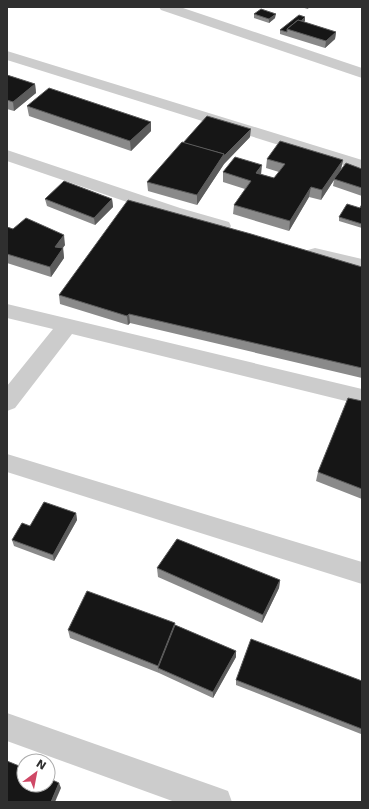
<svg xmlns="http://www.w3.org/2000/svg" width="369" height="809" viewBox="0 0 369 809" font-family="'DejaVu Sans',sans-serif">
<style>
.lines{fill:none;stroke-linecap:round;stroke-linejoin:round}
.minor{fill:#ccc;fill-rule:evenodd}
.wall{fill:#8a8a8a}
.shaded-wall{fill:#5c5c5c}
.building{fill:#161616;stroke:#5c5c5c}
</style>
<rect width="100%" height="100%" fill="#fff"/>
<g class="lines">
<!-- minor -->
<g class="minor">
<polygon points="159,7 180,7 362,68 362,78 161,10"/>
<polygon points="7,51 362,160 362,171 7,60"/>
<polygon points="7,150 180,208 229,222 231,226 229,230 222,232 168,216 7,161"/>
<polygon points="315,248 362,259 362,273 308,258 306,254 308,250"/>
<polygon points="7,304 362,389 362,405 72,334 15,408 7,411 7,386 53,329 7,318"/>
<polygon points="7,454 362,562 362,584 7,472"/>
<polygon points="7,713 217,787 228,791 232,802 175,802 7,741"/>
</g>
</g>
<!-- wall -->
<g class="wall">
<polygon points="301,7 309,7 308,9"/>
<polygon points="254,14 275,18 269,23 254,18"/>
<polygon points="305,21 304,22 336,32 335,39 325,48 280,34 280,30"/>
<polygon points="7,75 35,84 36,93 14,111 7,109"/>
<polygon points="27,106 151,122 151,131 131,151 29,116"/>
<polygon points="250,137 224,164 197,205 148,191 147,182"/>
<polygon points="267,159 343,160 341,169 339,173 362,169 362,196 333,186 334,180 321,200 309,197 289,231 233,214 234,205 245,189 223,182 223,172 261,174 274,178 279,172 266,168"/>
<polygon points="45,199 112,199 113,207 95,225 47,206"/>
<polygon points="362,204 362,228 339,221 339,217 360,208"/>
<polygon points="7,227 13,229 65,245 63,248 64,258 51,277 7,263"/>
<polygon points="362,267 362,378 130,323 128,325 60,304 59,295"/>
<polygon points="362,401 362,499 316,481 318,472"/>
<polygon points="76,513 77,520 54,561 14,546 12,540 30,526"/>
<polygon points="157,568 280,580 279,588 262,623 158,577"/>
<polygon points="175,625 236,651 236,657 213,698 159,673 70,638 68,630"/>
<polygon points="236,680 362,681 362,733 361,734 236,685"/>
</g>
<!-- shaded-wall -->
<g class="shaded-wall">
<polygon points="276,14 275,18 269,23 269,19"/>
<polygon points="305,17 305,21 293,31 290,30"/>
<polygon points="336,32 335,39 325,48 326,41"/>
<polygon points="35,84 36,93 14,111 13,102"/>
<polygon points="151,122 151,131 131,151 130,141"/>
<polygon points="251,129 250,137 224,164 197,205 197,195 224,154"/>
<polygon points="343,160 341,169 335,179 334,179 334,180 321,200 322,190"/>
<polygon points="262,165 261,175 256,173"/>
<polygon points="311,187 309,197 289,231 290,221"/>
<polygon points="112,199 113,207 95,225 94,218"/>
<polygon points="64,235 65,245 56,256 55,247"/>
<polygon points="63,248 64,258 51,277 50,267"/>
<polygon points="129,314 130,323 128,325 127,316"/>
<polygon points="76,513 77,520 54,561 53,555"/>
<polygon points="280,580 279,588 262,623 263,615"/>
<polygon points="175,623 175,631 158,668 159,673 158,666"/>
<polygon points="236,651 236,657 213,698 213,692"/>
<polygon points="59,783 61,788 55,802 51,802"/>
</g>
<!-- building -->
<g class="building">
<polygon points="261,9 276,14 269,19 254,14"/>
<polygon points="299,15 305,17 301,21 298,20 287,29 287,32 280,30"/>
<polygon points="298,20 336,32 326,41 287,29"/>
<polygon points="7,75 35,84 13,102 7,100"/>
<polygon points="49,88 151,122 130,141 27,106"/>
<polygon points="207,116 251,129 224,156 224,154 183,143"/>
<polygon points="280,141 343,160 322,190 311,187 290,221 234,205 251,181 223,172 235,157 262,165 256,173 274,178 285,164 267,159"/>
<polygon points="182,142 224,154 197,195 147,182"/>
<polygon points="346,163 362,169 362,188 334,179"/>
<polygon points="64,181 112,199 94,218 45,199"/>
<polygon points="128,200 251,234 362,267 362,368 129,314 127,316 59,295"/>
<polygon points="347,204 360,208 362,204 362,224 339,217"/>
<polygon points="26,218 64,235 55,247 63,248 50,267 7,254 7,227 13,229"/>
<polygon points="348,398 362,401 362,489 318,472"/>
<polygon points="44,502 76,513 53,555 12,540 22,523 30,526"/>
<polygon points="177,539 280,580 263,615 157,568"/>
<polygon points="87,591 175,623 158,666 68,630"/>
<polygon points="175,625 236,651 213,692 158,668"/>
<polygon points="251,639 362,681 362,729 236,680"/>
<polygon points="7,761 24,768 24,785 48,785 48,778 59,783 51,802 7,802"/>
</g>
<!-- border -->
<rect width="369" height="809" fill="none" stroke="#2f2f2f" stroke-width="16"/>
<!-- north arrow -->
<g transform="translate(36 773) rotate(32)"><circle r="19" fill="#ffffff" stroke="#acacac"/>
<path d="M0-3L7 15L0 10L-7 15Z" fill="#cf4866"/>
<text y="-6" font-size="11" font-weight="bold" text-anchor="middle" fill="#2f2f2f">N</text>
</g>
</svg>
